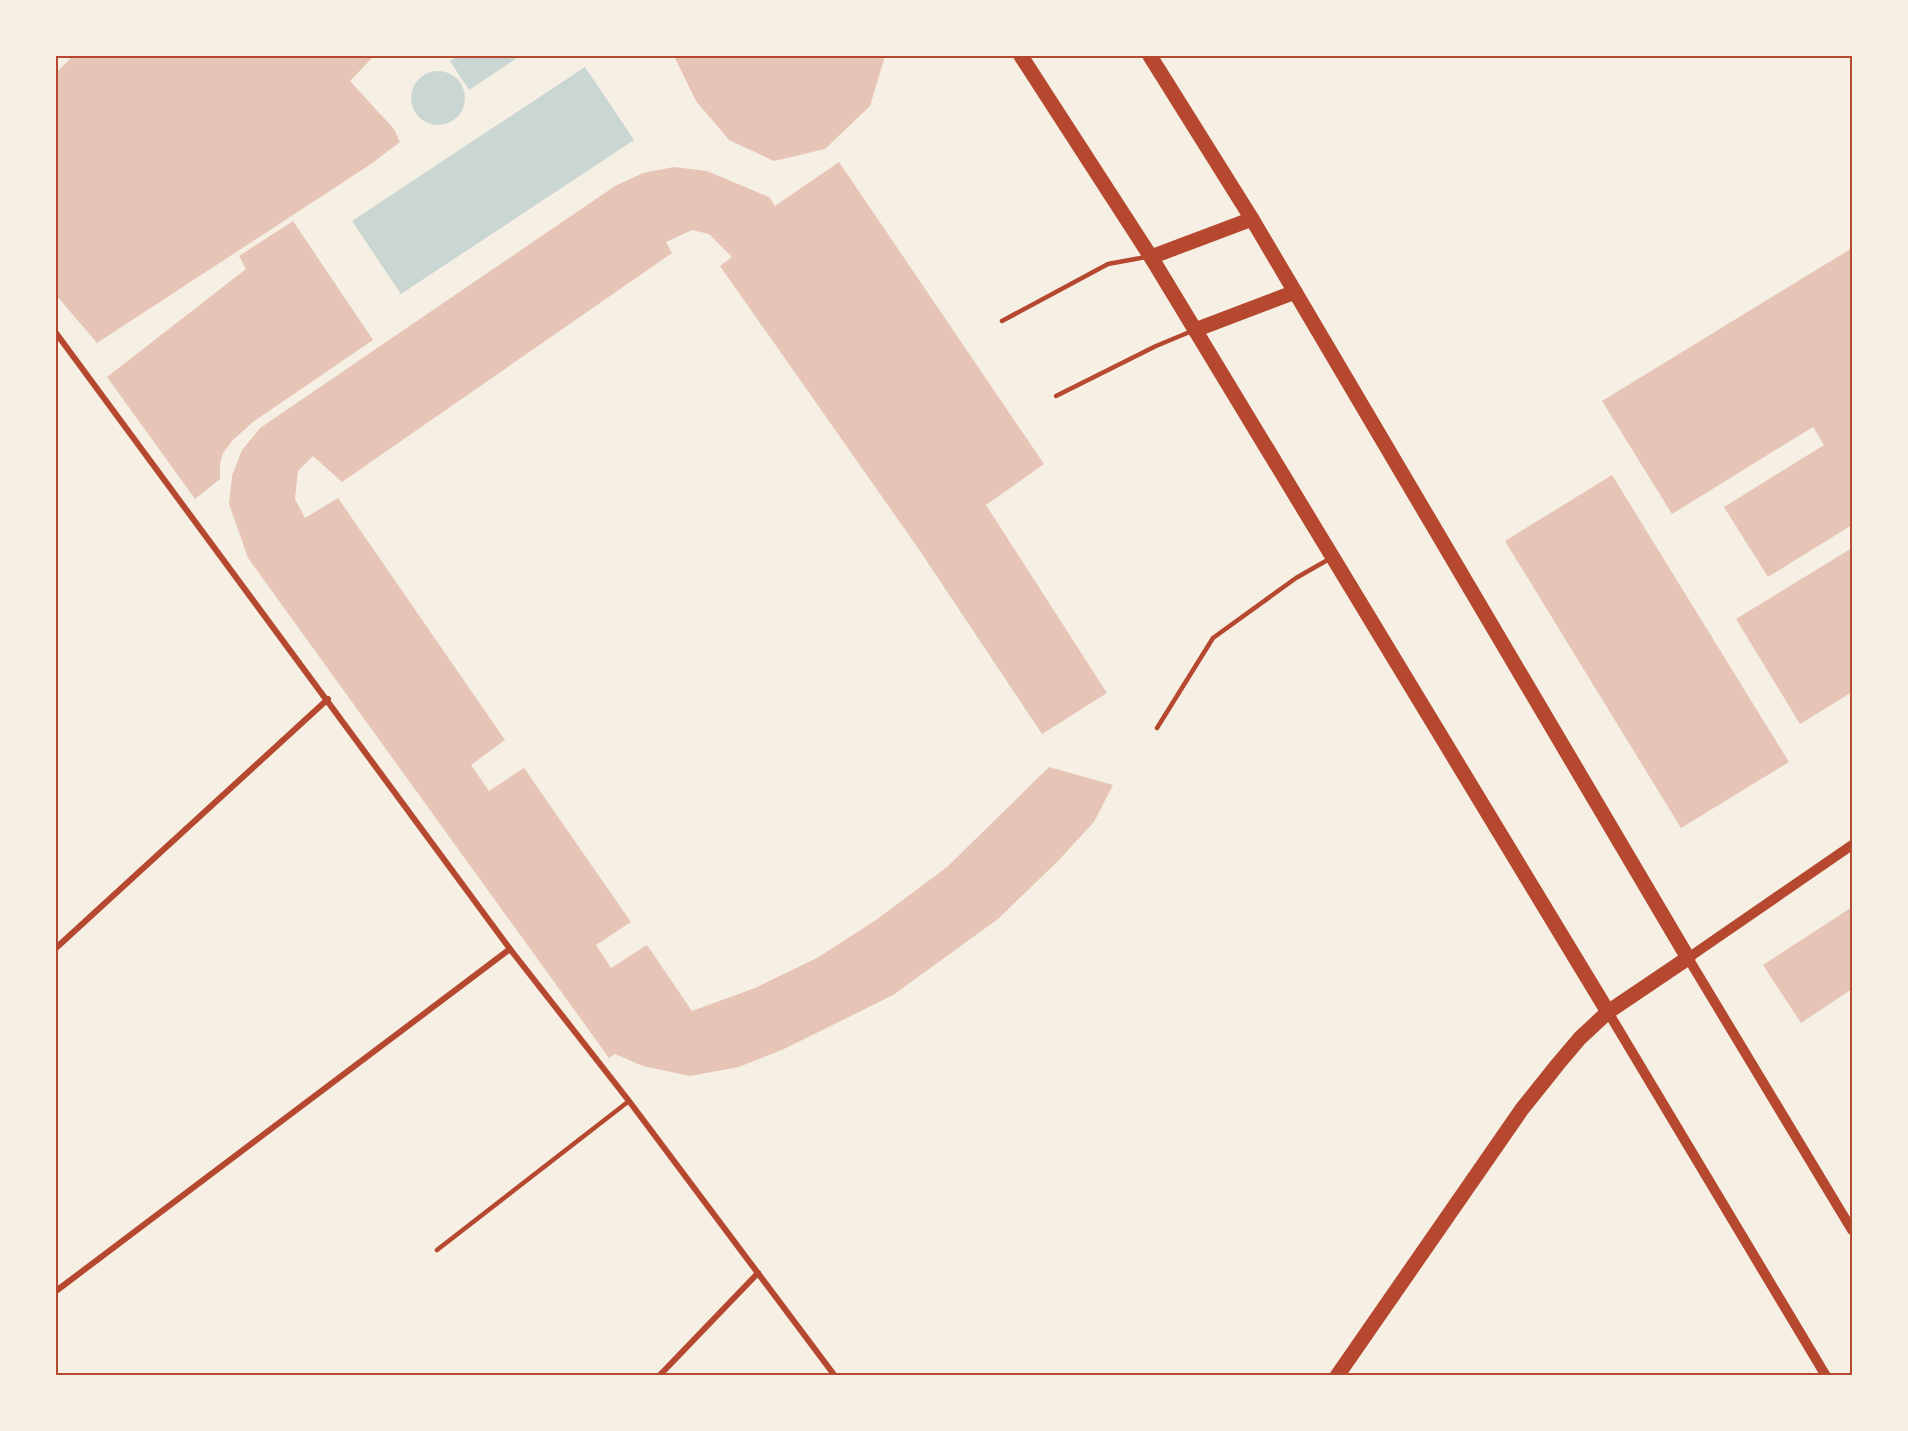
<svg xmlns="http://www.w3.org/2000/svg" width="1908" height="1431" viewBox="0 0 1908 1431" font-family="Roboto,sans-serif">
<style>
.water{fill:#c9d6d2}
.building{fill:#e6c5b7}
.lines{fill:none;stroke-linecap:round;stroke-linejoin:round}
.service{stroke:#b5482f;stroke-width:4.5}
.minor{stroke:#b5482f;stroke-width:6}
.tertiary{stroke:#b5482f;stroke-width:10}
.primary{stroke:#b5482f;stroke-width:15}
.neatline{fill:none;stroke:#b5482f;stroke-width:2}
</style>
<rect width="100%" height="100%" fill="#f6efe4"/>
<!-- water -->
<g class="water">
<polygon points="458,56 520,56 469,90 450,61"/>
<polygon points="585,67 634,140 401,294 352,221"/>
<circle cx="438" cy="98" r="27"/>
</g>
<!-- building -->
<g class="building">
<polygon points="73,56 374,56 350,81 394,129 400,142 371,164 97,343 56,295 56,73"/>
<polygon points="674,56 885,56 870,106 825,149 774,161 729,140 696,101"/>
<polygon points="839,162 1044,464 986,505 1107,693 1042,734 918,548 720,266 732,257 709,234 692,230 666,242 672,253 342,482 313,456 298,471 295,499 305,518 338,498 505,740 471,765 489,791 524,768 631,922 596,945 611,968 647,945 692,1011 755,988 817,958 876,920 947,867 1049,767 1113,785 1094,822 1058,861 998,919 893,995 784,1049 739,1067 690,1076 643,1066 615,1054 609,1058 248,558 229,504 232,476 242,450 260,428 615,186 643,173 674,167 707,171 769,197 775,206"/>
<polygon points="293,221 373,340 253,422 233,440 223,453 220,464 220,479 195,499 107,377 246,269 239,256"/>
<polygon points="1852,248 1852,525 1768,577 1724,507 1824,445 1813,427 1672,514 1602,401"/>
<polygon points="1612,475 1789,762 1681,828 1505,541"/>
<polygon points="1852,548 1852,692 1800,724 1736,619"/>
<polygon points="1852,907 1852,989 1801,1023 1763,965"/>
</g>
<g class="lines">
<!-- service -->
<g class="service">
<polyline points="1002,321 1108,264 1146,257"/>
<polyline points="1056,396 1156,346 1192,331"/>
<polyline points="1157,728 1213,638 1296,578 1331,558"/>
<polyline points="437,1250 629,1101"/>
</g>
<!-- minor -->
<g class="minor">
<polyline points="56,333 510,949 629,1101 835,1376"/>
<polyline points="56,948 328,699"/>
<polyline points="56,1291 510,949"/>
<polyline points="659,1376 758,1273"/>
</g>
<!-- tertiary -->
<g class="tertiary">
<polyline points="1852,845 1688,958 1852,1230"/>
<polyline points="1608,1012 1826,1376"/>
</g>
<!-- primary -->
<g class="primary">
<polyline points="1021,56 1151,257 1608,1012"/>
<polyline points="1150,56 1252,219 1688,958 1608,1012 1580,1038 1558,1064 1522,1109 1337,1376"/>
<polyline points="1151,257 1252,219"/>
<polyline points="1195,330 1295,292"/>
</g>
</g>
<!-- border -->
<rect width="1908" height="1431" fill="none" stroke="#f6efe4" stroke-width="114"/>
<rect x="57" y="57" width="1794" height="1317" class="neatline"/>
</svg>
